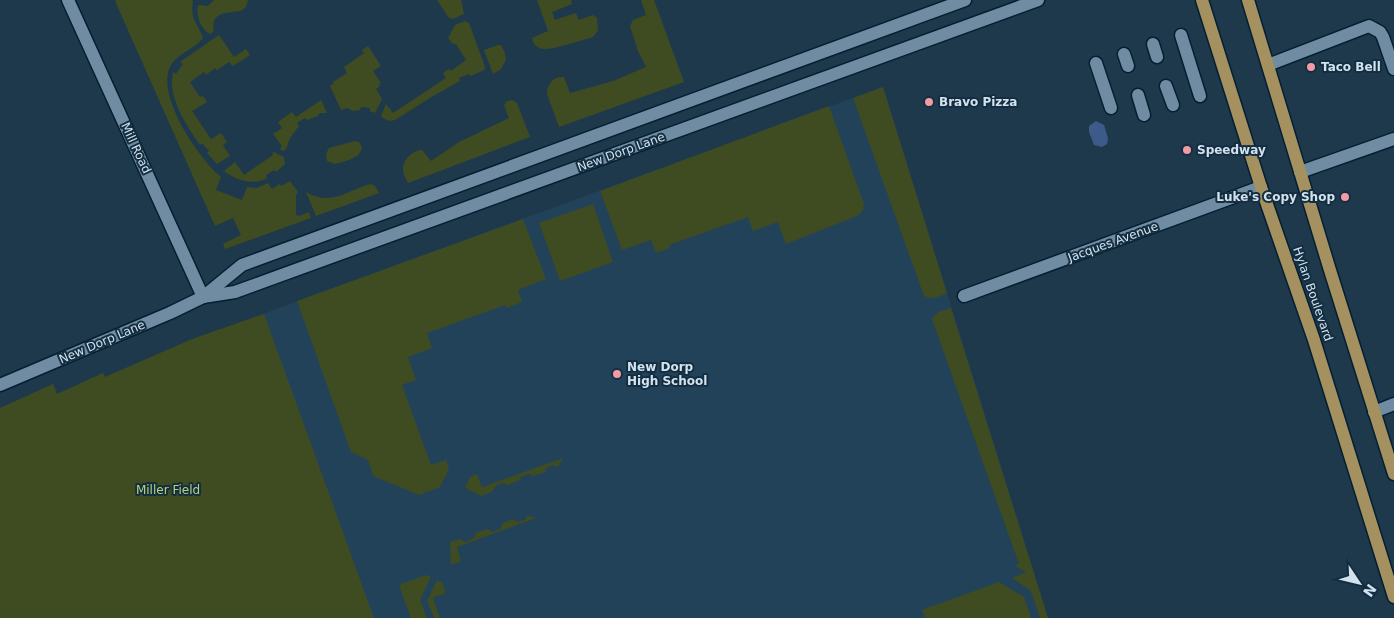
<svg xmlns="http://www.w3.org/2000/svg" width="1394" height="618" viewBox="0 0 1394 618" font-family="'DejaVu Sans',sans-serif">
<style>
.built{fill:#22425a}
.green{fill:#3f4c21}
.water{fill:#3e5a8b}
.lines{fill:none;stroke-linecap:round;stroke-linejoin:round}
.lane-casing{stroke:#051f32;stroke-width:15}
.street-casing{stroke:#051f32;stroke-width:15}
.secondary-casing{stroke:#051f32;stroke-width:15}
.primary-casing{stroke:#051f32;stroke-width:15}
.lane{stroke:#6f8ca3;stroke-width:12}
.street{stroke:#6f8ca3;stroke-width:12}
.secondary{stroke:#6f8ca3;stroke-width:12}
.primary{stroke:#a4915f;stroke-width:12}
.poi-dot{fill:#f49aa5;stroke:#142e41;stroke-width:2}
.labels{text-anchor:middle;stroke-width:4;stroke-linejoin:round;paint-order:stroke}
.poi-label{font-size:12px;font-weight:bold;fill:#d2e2ee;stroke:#142e41;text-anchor:start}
.street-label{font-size:12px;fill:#d2e2ee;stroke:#142e41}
.park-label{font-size:12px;fill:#b7d27a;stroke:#142e41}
</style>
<rect width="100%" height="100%" fill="#1e394c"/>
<!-- built -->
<polygon class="built" points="883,87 1048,618 345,618 241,322"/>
<!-- green -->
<g class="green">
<path d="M 117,0 L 191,0 L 193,1 C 190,20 197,22 203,38 C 195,49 178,53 171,65 C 154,94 199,159 221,177 L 216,190 L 242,200 L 247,187 L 257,188 L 268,183 L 272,189 L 279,184 L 281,186 L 290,181 L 298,192 L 296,195 L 296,215 L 299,216 L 309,212 L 311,218 L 225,249 L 223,244 L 241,235 L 233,218 L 215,226 L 115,1 Z"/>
<path d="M 214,0 L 248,0 L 246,7 L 241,11 C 228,13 210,11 214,31 L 210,34 C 200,29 196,15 198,5 L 208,6 Z"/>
<polygon points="437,0 461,0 464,14 453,19 449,18"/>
<path d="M 537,0 L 571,0 L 572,4 L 552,12 L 555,20 L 576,13 L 579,20 L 593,15 L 597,18 L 598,30 L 594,36 L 590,38 C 578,41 554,50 543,49 C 536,48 533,43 532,38 L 548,31 Z"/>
<path d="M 641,0 L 654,0 L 684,82 L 559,127 L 547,94 C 547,83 554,76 564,77 L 570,93 L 613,81 L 646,67 L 638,51 L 630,26 L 633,20 L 646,15 Z"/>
<path d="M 465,21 L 469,23 L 485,67 L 484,70 L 471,76 L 469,74 L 459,78 L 460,81 L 433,96 L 395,120 C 390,122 385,120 381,116 L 386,104 L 393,113 L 446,78 L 443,73 L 449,69 L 451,71 L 466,60 L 456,44 L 453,44 L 448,38 L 455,25 Z"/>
<path d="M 219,35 L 234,57 L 246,49 L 250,55 L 233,66 L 229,62 L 217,70 L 215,68 L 206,75 L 204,72 L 190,82 L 200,97 L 203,96 L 207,102 L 192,111 L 211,139 L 221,133 L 227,142 L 223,145 L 230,156 L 217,164 L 207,153 L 209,151 L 202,143 L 200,145 C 187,126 167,97 173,72 L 176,74 L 183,64 L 180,62 Z"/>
<polygon points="498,45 501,45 505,53 506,60 501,69 493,74 484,50"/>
<polygon points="368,46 381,66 373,71 381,83 379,84 380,86 376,89 382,99 375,113 370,111 370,108 361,107 360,110 353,111 347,108 341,110 330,86 334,83 333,82 347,73 344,67 364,53 362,50"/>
<path d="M 883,87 L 947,293 C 939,297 932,300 924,296 L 853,98 Z"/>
<polygon points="321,100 327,113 320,113 318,116 307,120 305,118 297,123 299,126 290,138 286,149 283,151 280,149 282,146 273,134 282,128 278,122 292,112 296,117"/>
<path d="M 512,100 L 517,103 L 530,137 L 408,183 C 406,179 403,174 403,170 C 402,160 413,150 422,150 L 431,161 L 459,142 L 509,118 L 504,105 L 507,101 Z"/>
<polygon points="829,106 864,204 863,210 857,216 786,244 778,222 753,231 748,217 669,245 670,248 656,253 651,240 622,250 600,191"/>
<path d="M 355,141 L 359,142 L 362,147 C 361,159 344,161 335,164 L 327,161 L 326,154 L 329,148 Z"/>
<path d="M 274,152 L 284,157 L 285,164 L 276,172 L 274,170 L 266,175 L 267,178 C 254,186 235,180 224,171 L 235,162 L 244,175 L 273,155 L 272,153 Z"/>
<path d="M 371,184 L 375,186 L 379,193 L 316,216 L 306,192 C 332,207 347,190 371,184 Z"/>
<polygon points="593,204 613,262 560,281 539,223"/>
<polygon points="523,219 546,279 518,290 522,302 507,308 505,305 427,333 432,348 408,357 416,380 402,385 431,465 446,460 449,469 440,487 419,495 373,476 368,460 351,452 297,301"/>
<polygon points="951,308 1048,618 1040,618 1031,591 1012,578 1026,572 1015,566 1019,564 932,319 938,312"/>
<polygon points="264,314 374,618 0,618 0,408 53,384 57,394 103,373 105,377 192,339"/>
<polygon points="563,458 559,466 557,467 553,465 546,468 545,472 533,476 529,474 521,477 518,481 507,485 502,483 496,486 493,491 481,496 465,488 470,477 477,474 482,487"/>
<polygon points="527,515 536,518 457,547 461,561 451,565 450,542 460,539 465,542 474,538 476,533 487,529 493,532 500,529 503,523 513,519 517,522 525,520"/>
<polygon points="426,575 431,577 420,600 427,618 411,618 399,585"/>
<polygon points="437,580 442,582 446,593 433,598 440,618 434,618 427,601"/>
<polygon points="999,582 1024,597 1031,618 925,618 922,610"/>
</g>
<!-- water -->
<polygon class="water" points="1096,121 1104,125 1108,138 1107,144 1102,147 1094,145 1089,132 1089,126"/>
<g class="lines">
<!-- lane casing -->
<g class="lane-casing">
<g id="lane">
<polyline points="1181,35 1200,96"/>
<polyline points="1153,44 1157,57"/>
<polyline points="1124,54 1128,66"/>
<polyline points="1096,63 1111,108"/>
<polyline points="1268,65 1369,26 1380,32 1383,37 1394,69"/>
<polyline points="1166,86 1173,105"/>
<polyline points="1138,95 1144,115"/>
</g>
</g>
<!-- street casing -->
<g class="street-casing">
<g id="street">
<polyline points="1300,172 1394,139"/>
<polyline points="964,296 1261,187"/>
<polyline points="1374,412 1394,404"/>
</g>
</g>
<!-- secondary casing -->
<g class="secondary-casing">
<g id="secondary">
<polyline points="68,0 203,297"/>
<polyline points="203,297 235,292 1038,0"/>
<polyline points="0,385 170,313 203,297 242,265 965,0"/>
</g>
</g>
<!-- primary casing -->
<g class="primary-casing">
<g id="primary">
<polyline points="1202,0 1261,187 1314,340 1394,597"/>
<polyline points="1248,0 1329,267 1394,474"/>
</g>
</g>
<!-- lane -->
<use href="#lane" class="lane"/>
<!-- street -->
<use href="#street" class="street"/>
<!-- secondary -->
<use href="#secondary" class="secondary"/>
<!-- primary -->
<use href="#primary" class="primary"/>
</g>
<!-- markers -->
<g class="poi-dot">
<circle cx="1311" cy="67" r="5"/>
<circle cx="929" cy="102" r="5"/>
<circle cx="1187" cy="150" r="5"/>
<circle cx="1345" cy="197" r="5"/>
<circle cx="617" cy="374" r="5"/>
</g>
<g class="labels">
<!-- poi labels -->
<g class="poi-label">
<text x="1321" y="71">Taco Bell</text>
<text x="939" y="106">Bravo Pizza</text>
<text x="1197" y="154">Speedway</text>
<text x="1335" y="201" text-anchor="end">Luke's Copy Shop</text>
<text x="627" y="371">New Dorp<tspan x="627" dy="14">High School</tspan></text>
</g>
<!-- street labels -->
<g class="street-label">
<text transform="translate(136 148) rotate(65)" y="4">Mill Road</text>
<text transform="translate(621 152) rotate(-20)" y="4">New Dorp Lane</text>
<text transform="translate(1113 242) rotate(-20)" y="4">Jacques Avenue</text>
<text transform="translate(1313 294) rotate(71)" y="4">Hylan Boulevard</text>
<text transform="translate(102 342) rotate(-23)" y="4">New Dorp Lane</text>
</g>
<!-- park labels -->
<g class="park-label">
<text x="168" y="494">Miller Field</text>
</g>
</g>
<!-- north arrow -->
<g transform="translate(1359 583) rotate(125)" stroke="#142e41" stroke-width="4" paint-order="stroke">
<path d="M0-4L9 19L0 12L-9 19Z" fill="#d2e2ee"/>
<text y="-8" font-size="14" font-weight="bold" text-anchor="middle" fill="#d2e2ee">N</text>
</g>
</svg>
